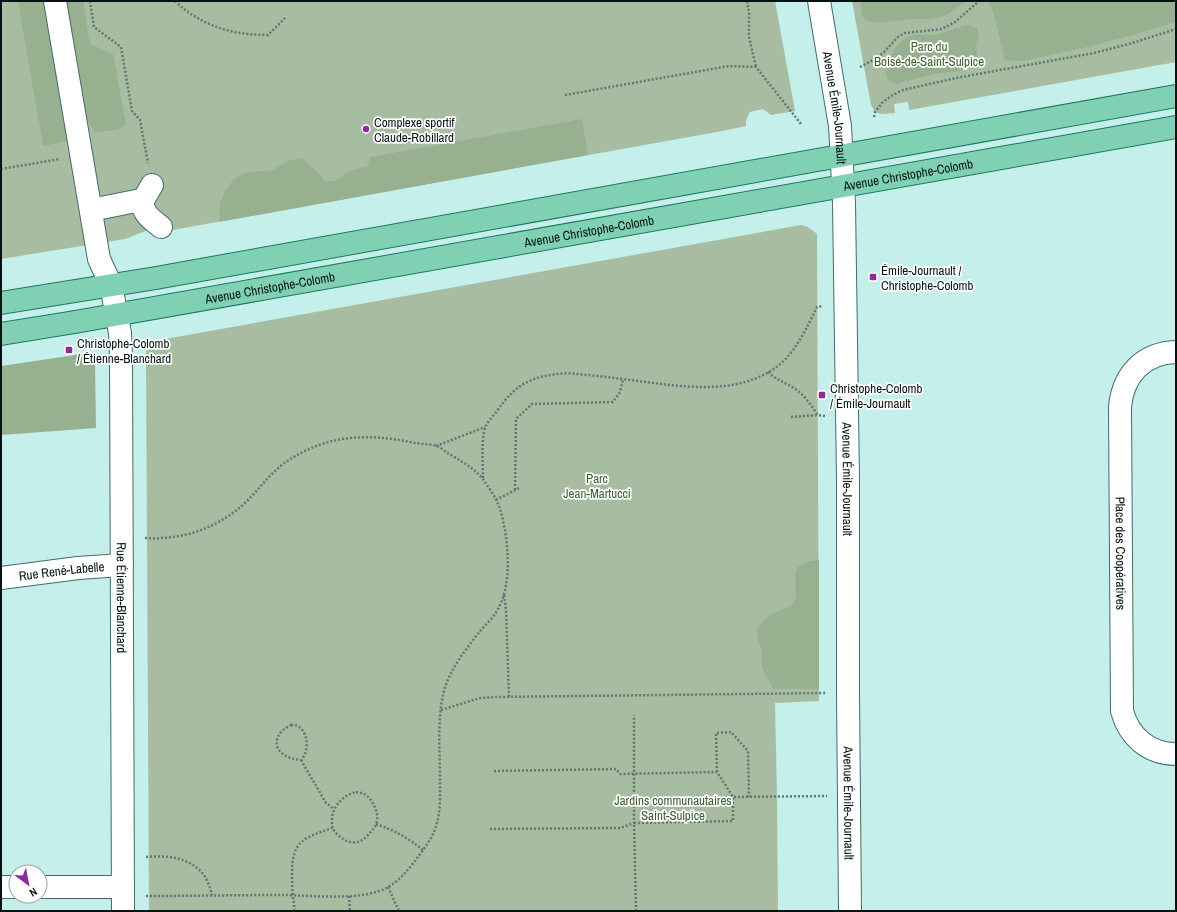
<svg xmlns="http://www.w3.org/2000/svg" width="1177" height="912" viewBox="0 0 1177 912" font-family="'Archivo Narrow',sans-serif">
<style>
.green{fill:#a8bca1}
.forest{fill:#97b08f}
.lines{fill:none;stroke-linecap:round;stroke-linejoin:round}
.minor-casing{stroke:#446b69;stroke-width:24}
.major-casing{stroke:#1d795b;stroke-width:24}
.path{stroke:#5c7875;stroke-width:2.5;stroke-dasharray:2 2;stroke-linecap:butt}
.minor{stroke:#fff;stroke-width:22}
.major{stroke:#80d0b4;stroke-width:22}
.poi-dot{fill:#8c2d97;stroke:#fff;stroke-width:1.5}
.labels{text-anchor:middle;stroke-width:3.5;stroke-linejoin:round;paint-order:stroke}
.park-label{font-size:13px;fill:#3b5e2e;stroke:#fff}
.street-label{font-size:13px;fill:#041312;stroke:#fff}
.poi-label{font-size:13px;fill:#041312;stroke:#fff;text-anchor:start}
</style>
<rect width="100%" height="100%" fill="#c4efeb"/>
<!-- green -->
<g class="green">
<polygon points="1,1 775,1 795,111 771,115 763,109 750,112 746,120 746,126 717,132 167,231 148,230 125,239 1,259"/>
<polygon points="852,1 1176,1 1176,62 909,110 908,102 894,104 895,113 881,114 875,112 871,105"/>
<polygon points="801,225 808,227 817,234 819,701 775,703 777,797 778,911 149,911 146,351 149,344 154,341"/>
</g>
<!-- forest -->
<g class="forest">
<polygon points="22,1 43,1 69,141 43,146 18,2"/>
<polygon points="64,1 83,1 90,44 113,54 126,125 119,129 95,133 84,114"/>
<polygon points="861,1 966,1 947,15 929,19 912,19 881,23 869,22 862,16"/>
<polygon points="988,1 1176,1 1176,22 1137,34 1087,47 1022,61 1005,60 993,11"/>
<path d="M 968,25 L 977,28 L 979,37 L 976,44 L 977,53 L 975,58 L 970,63 L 959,71 L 934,74 L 896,84 L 888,80 C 887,77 885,73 886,71 C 887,57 899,38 913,35 C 921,34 930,36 938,34 C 948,32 957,27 968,25 Z"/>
<path d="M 582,119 L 588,155 L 219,222 L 220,203 L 225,191 L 234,179 L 243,173 L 273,170 L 288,161 L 302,158 C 310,166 318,171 324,181 C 339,183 338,177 350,171 C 355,168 363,168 368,166 L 370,157 Z"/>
<path d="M 82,354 C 90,355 92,356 95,363 L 96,428 L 1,435 L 1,366 Z"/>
<polygon points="819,560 819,689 773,689 762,668 762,651 758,639 757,630 763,621 771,614 791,606 796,597 795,573 798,567 807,562"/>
</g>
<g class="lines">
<!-- minor casing -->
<g class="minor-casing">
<g id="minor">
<path id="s1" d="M 55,1 L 99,259 L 111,285 L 120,333 L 121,356 L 123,911"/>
<path id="s2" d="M 819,1 L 840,126 L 844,203 L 848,479 L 848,693 L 850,911"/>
<path d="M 141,200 C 145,216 149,217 161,227"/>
<polyline points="91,210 141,200 145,197 152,185"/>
<path id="s3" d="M 1176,352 C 1143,353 1123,375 1120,407 L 1122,711 C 1129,737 1149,754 1176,754"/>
<path id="s4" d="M 1,578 L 78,568 L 122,565"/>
<polyline points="1,887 16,887"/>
<polyline points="40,887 123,887"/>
</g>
</g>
<!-- major casing -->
<g class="major-casing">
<g id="major">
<polyline points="1,303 156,278 1176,96"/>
<path id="s5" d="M 1,334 L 75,322 L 1176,127"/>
</g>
</g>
<!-- path -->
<g class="path">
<polyline points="90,1 94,27 121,47 132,111 140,120 148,163"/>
<path d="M 175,1 C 201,26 232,35 268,35 L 285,18"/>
<polyline points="747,1 749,12 749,37 756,67"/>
<polyline points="860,67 877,58 884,52 898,37 905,33 942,29 955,22 979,1"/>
<polyline points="565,95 729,66 756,67 801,124"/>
<polyline points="874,117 875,112 882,103 891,96 903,90 956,78 1094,53 1129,44 1176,29"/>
<polyline points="1,169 60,159"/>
<path d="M 768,372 C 777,381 788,383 798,391 C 806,397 812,407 818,415 L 825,416"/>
<polyline points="791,417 818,415"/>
<polyline points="436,446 485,427"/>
<path d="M 483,478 C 483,463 481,443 485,428 C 487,422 493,416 497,411 C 517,382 533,376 567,373 C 591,375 615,378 639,381 C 684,387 740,396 779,365 C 797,350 807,327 817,307 L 823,306"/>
<polyline points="515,490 516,419 532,404 613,402 620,392 623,379"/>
<polyline points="496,500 519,488"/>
<path d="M 145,538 C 150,538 155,539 161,538 C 193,537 225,523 248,500 C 260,488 271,472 286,462 C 327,434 368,433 415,443 C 422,444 430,444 437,446 C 440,447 443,450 446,452 C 457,459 477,469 484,481 C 489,488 495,496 498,504 C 502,512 503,522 505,530 C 509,558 511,589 495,614 C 491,620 485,625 481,630 C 466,649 448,671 443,695 C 437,723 440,753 440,781 C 440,797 441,814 435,829 C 431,841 422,851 415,861 C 407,871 399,881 388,887 C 362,902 311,895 281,895 C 236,895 191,896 146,896"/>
<polyline points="504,595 506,610 509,697"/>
<polyline points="441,710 480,698 496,697 826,693"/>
<path d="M 291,725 C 308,724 311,750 301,760 C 294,759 288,758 283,754 C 275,749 275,739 281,732 C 283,729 288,727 291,725 Z"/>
<polyline points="301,760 326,803 334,809"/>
<polyline points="494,771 616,769 620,774 717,772 733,797"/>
<polyline points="717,772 716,733 731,732 748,751 749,797"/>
<path d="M 356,792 C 360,793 364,793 367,796 C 374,802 380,815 376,824 C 375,828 371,831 369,834 C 358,847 346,844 335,832 C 332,828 332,825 332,820 C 332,807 343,795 356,792 Z"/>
<path d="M 376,824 C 394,830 408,838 423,850"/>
<polyline points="490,829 620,828 634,823 634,715"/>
<path d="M 146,857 C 167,855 190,857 204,875 C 208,881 210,888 212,895"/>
<polyline points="388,887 399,911"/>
<polyline points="349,896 350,911"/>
<path d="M 294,911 C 295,906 293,901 293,896 C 292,888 292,881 292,874 C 292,840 304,838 332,828"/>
<polyline points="636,911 634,823 733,821 733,797 827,796"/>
</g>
<!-- minor -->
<use href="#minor" class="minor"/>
<!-- major -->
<use href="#major" class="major"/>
</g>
<!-- markers -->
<g class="poi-dot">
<circle cx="366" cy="129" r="4"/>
<rect x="869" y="273" width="8" height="8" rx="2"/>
<rect x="65" y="346" width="8" height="8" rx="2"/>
<rect x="818" y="391" width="8" height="8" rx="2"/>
</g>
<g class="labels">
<!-- park labels -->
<g class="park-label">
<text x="929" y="51">Parc du<tspan x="929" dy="15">Boisé-de-Saint-Sulpice</tspan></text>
<text x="597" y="483">Parc<tspan x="597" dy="15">Jean-Martucci</tspan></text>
<text x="673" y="805">Jardins communautaires<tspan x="673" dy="15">Saint-Sulpice</tspan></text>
</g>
<!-- street labels -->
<g class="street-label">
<text dy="5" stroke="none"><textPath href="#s2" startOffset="108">Avenue Émile-Journault</textPath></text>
<text dy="5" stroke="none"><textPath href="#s5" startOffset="921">Avenue Christophe-Colomb</textPath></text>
<text dy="5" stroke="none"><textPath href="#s5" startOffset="597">Avenue Christophe-Colomb</textPath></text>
<text dy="5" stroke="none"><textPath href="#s5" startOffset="273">Avenue Christophe-Colomb</textPath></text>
<text dy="5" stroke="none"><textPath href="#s2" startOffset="480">Avenue Émile-Journault</textPath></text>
<text dy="5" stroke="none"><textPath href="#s3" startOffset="233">Place des Coopératives</textPath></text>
<text dy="5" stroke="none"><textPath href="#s4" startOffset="61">Rue René-Labelle</textPath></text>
<text dy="5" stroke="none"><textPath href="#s1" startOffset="604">Rue Étienne-Blanchard</textPath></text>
<text dy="5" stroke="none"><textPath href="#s2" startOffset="804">Avenue Émile-Journault</textPath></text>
</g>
<!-- poi labels -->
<g class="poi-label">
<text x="374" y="127">Complexe sportif<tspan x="374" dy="15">Claude-Robillard</tspan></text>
<text x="881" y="275">Émile-Journault /<tspan x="881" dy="15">Christophe-Colomb</tspan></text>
<text x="77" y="348">Christophe-Colomb<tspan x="77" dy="15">/ Étienne-Blanchard</tspan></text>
<text x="830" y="393">Christophe-Colomb<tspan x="830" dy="15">/ Émile-Journault</tspan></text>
</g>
</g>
<!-- border -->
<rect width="1177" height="912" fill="none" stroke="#041312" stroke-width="4"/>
<!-- north arrow -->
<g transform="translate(28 884) rotate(148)"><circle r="19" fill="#ffffff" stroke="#9ba1a0"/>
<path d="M0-3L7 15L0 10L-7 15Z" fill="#8c2d97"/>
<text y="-6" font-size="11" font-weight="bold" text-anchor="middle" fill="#041312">N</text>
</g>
</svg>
